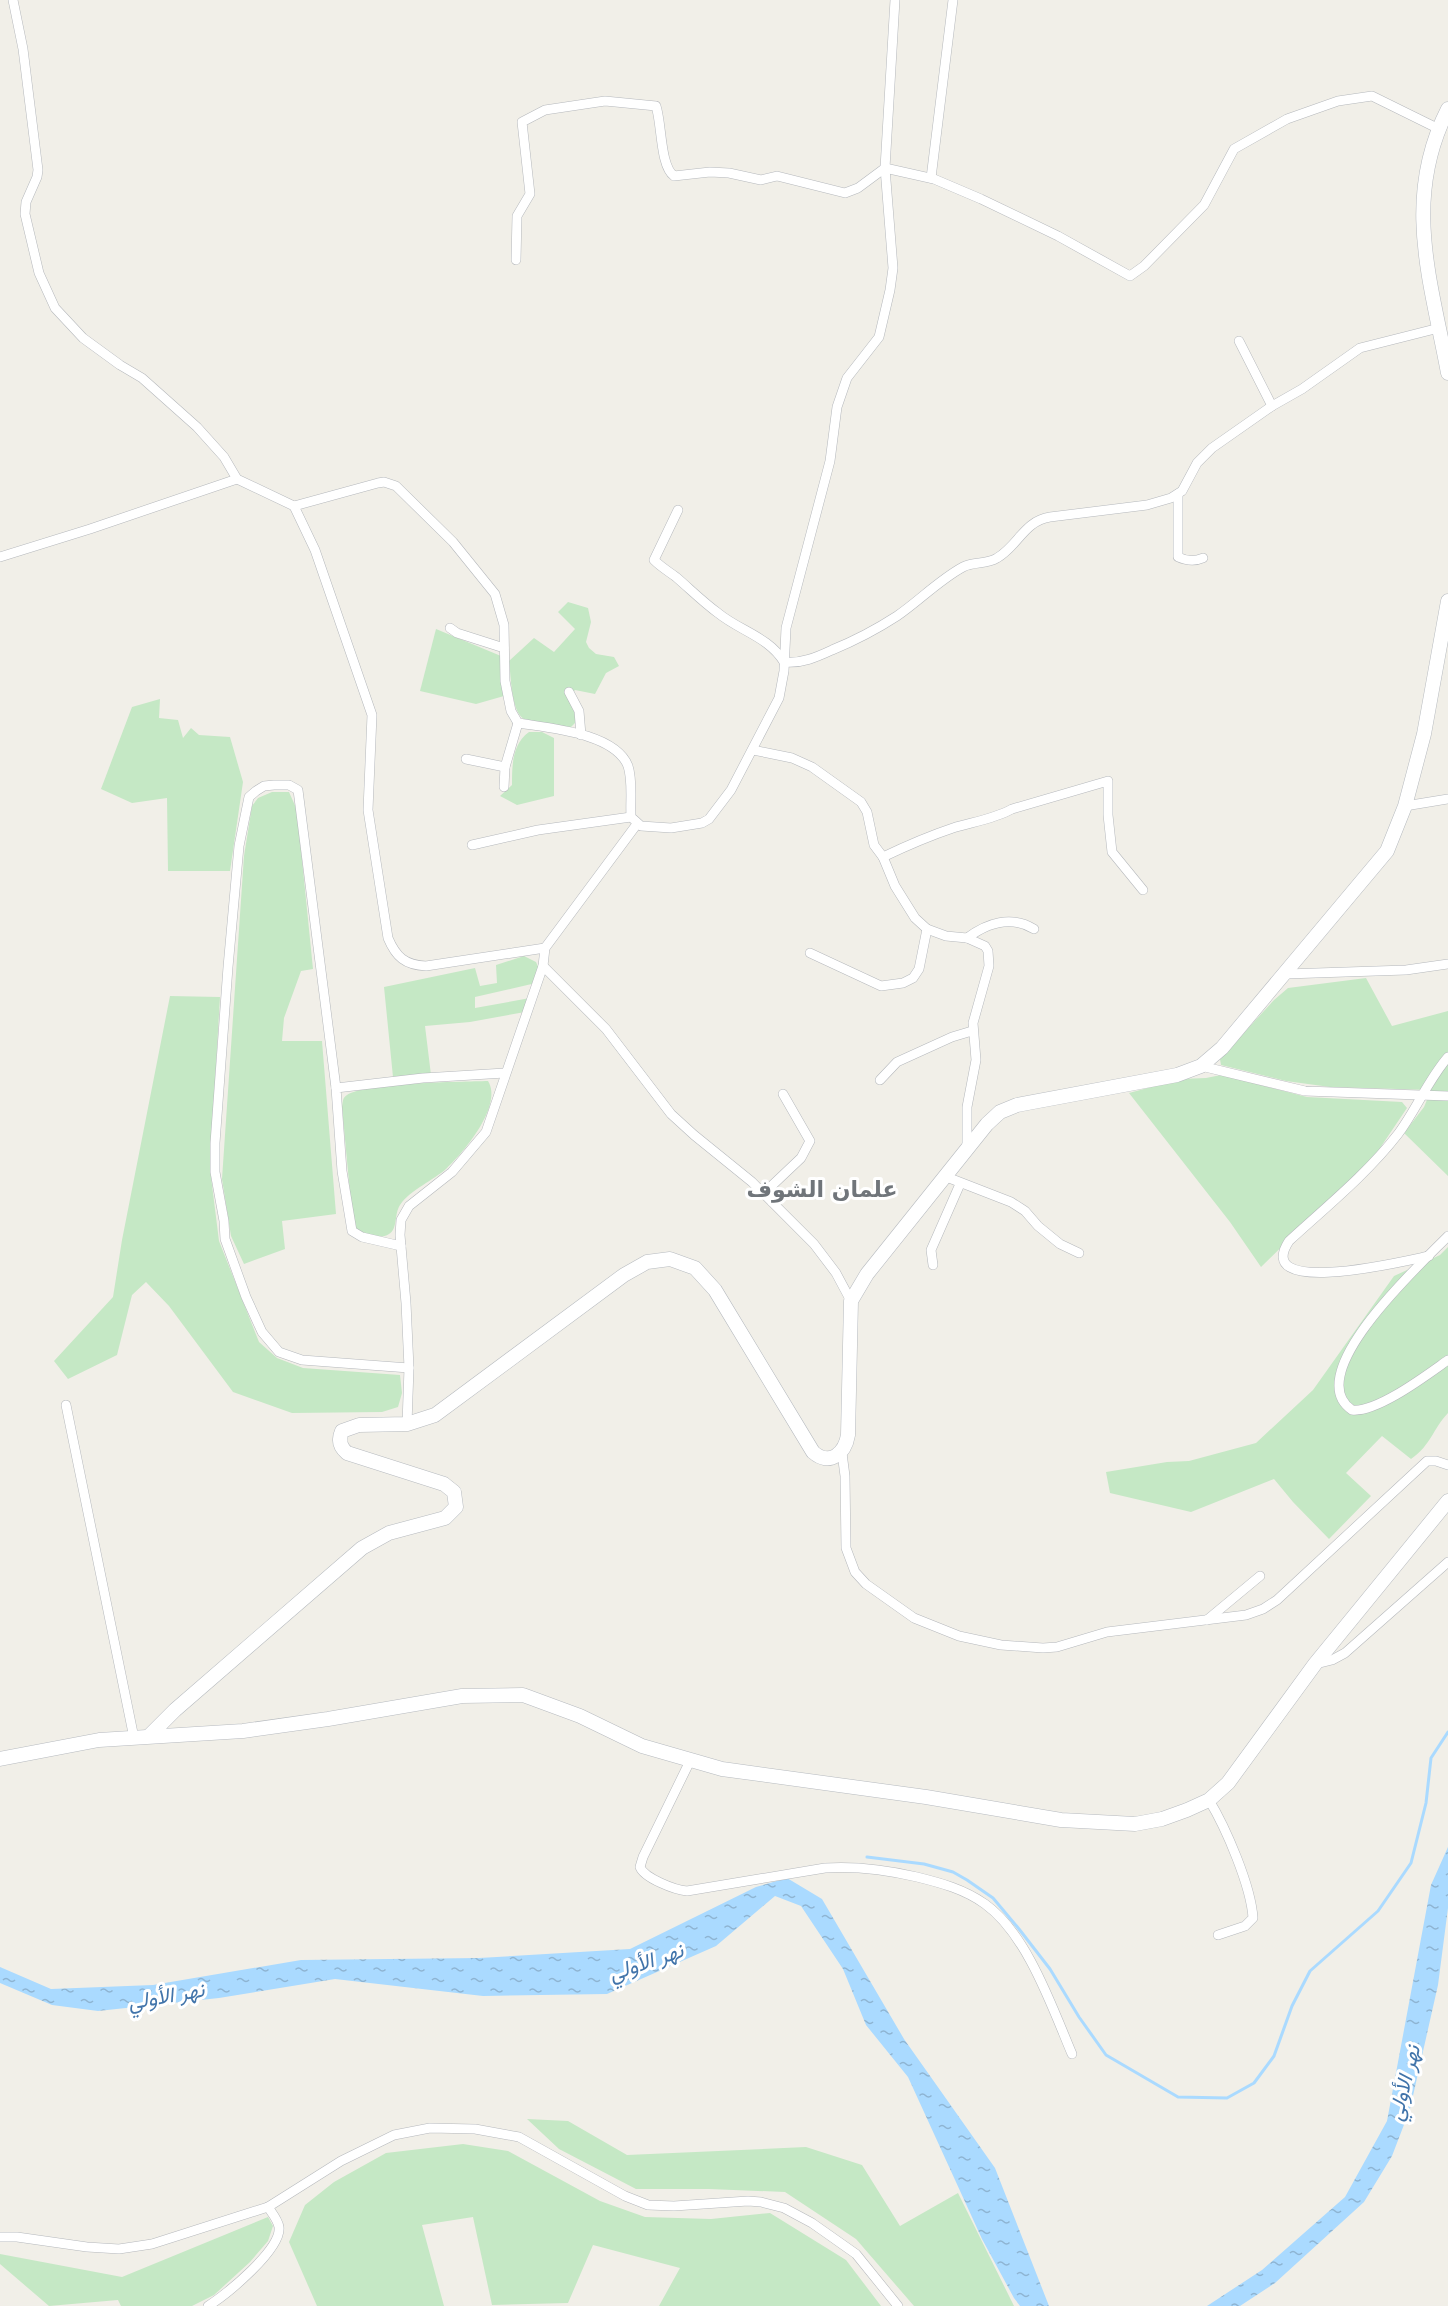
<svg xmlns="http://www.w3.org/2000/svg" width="1448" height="2306" viewBox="0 0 1448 2306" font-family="'DejaVu Sans',Vazirmatn,sans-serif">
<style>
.green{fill:#c5e8c5}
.water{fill:url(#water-ripples)}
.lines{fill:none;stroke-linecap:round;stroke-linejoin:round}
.stream{stroke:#aadaff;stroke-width:3}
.street-casing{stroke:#b5b8bc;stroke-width:10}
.secondary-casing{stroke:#b6babf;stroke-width:15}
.street{stroke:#fff;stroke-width:9}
.secondary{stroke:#fff;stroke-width:14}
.labels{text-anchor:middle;stroke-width:6;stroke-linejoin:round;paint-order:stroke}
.water-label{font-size:21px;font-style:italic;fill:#4174aa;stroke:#fff}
.quarter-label{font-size:22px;font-weight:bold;fill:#70757a;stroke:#fff}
</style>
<defs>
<pattern id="water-ripples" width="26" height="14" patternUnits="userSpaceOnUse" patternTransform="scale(1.5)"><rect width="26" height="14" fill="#aadaff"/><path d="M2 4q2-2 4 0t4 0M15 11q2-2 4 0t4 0" fill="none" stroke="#8eb4d2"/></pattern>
</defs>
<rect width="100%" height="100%" fill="#f1efe8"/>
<!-- green -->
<g class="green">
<path d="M 568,602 L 588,608 L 591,622 L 586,642 L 589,648 L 596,654 L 614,657 L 619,666 L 606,673 L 595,694 L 575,690 L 569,698 L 575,707 L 576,722 L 570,728 C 558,726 534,725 524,719 C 511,712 511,675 509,661 L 534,638 L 554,652 L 575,629 L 558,612 Z"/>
<polygon points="436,629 501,656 504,696 476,704 420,691"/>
<polygon points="160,699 159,718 178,720 183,738 191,728 199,735 230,737 243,782 230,871 168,871 167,798 132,803 101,789 132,707"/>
<path d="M 529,732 L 542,732 L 554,738 L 554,796 L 517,805 L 500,796 L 512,785 C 512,766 512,744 529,732 Z"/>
<polygon points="272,792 289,792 297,810 313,969 301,971 284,1018 282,1041 322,1041 336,1214 282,1221 285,1249 244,1264 231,1236 222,1179 244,856 252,806 258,798"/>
<polygon points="524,956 536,962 540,971 536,983 475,997 475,1008 530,998 525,1012 470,1022 425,1026 431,1075 393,1077 384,987 475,968 480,986 497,983 496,965"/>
<polygon points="1366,978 1392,1026 1448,1011 1448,1176 1404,1133 1424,1107 1431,1090 1330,1087 1286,1081 1221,1065 1220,1059 1274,1000 1288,988"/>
<polygon points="170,996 220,997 210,1169 219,1241 259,1342 277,1358 303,1368 400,1375 402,1393 398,1407 382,1412 292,1413 233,1392 169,1306 146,1282 132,1295 117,1355 68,1379 54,1361 113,1297 122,1240"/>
<polygon points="1221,1075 1307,1097 1402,1102 1407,1108 1376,1154 1261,1267 1230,1222 1129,1093 1181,1079 1206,1078"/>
<path d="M 488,1081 C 503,1105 465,1151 447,1168 C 433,1181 411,1189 400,1205 C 394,1214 398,1229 389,1234 C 380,1240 367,1234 358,1231 L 353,1225 L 342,1107 C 343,1102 342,1098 347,1095 C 367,1082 460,1082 488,1081 Z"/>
<path d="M 1448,1247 L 1448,1413 C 1432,1430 1432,1444 1411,1459 L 1382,1436 L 1346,1473 L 1371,1496 L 1329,1539 L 1293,1502 L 1274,1479 L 1191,1512 L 1110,1493 L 1106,1472 L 1167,1462 L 1189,1461 L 1256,1443 L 1313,1390 L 1394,1276 L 1440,1255 Z"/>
<polygon points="527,2119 568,2121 627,2155 806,2147 862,2165 900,2226 958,2193 1014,2306 914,2306 856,2239 785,2192 709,2189 636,2189 559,2149"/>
<polygon points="463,2144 508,2151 600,2201 645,2217 711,2219 770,2213 846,2260 881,2306 659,2306 680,2268 593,2245 568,2303 492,2305 473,2217 422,2225 444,2306 317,2306 289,2242 305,2205 334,2182 386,2153"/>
<polygon points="268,2217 273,2226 268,2241 250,2262 214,2295 192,2306 121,2306 118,2300 49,2306 0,2264 0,2254 122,2277"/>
</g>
<!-- water -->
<g class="water">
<polygon points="1448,1847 1448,1908 1438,1985 1410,2109 1392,2156 1364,2202 1275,2283 1240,2306 1207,2306 1262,2270 1345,2197 1387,2121 1431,1885"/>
<polygon points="787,1878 822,1899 904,2039 995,2168 1049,2306 1020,2306 1014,2298 982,2239 908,2077 866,2025 843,1969 801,1906 775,1896 716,1946 607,1994 483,1996 335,1979 219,1998 98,2011 52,2005 0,1983 0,1967 51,1989 153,1985 301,1960 479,1958 630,1949 756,1887"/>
</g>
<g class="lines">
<!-- stream -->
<polyline class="stream" points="867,1857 924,1864 953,1872 967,1880 993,1898 1019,1929 1050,1969 1079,2017 1106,2055 1178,2097 1227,2098 1254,2083 1274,2056 1292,2006 1310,1971 1378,1911 1411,1863 1426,1803 1431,1758 1448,1732"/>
<!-- street casing -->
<g class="street-casing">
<g id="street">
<path d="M 13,0 L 23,49 L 38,170 L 37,177 L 26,202 L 25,214 L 39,273 L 55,308 L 83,338 L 120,365 L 142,378 L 197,427 L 224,457 L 237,479 L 294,506 L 378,483 L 384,482 L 396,486 L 453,542 L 495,594 L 504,625 L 505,681 L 511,711 L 518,723 C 549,728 615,733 628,766 C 633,781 630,801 631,817 L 641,826 L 671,828 L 702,823 L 709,819 L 731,790 L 779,698 L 784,671 L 786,628 L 830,461 L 837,407 L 847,378 L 879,337 L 890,290 L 893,268 L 885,168 L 895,0"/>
<polyline points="931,178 953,0"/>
<path d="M 516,260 L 517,216 L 530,194 L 522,122 L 545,110 L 605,101 L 656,106 C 662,124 660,166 674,176 L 710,172 L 729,173 L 761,180 L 777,176 L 845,193 L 858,188 L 885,168 L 934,179 L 981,199 L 1058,236 L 1130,276 L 1144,266 L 1204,205 L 1234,149 L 1287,119 L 1338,101 L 1372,96 L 1439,129"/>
<polyline points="1239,341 1272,406"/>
<path d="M 1178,494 L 1178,557 C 1187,561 1194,562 1203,558"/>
<path d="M 294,506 L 315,550 L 372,715 L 368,810 L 388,938 C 396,957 405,965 426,966 L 545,948"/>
<path d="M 678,510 L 654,560 C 661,567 668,571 676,577 C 690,589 703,602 718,613 C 740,631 769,637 784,662 C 801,664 817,657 832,650 C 854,641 877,629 897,616 C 919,601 939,580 963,567 C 974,561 986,565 997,558 C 1018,546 1024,521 1050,517 L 1147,505 L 1171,498 L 1182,491 L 1197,463 L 1212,448 L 1272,406 L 1302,389 L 1360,348 L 1439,328"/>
<polyline points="0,557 90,529 237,479"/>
<polyline points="450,628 457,633 504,648"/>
<polyline points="569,692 579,711 581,735"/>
<polyline points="753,750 792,758 812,767 861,802 867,812 874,845 883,857 895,886 915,918 927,929 946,936 967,938 985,946 988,951 989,966 973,1023 976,1060 967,1107 967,1149"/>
<polyline points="466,759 505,767"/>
<polyline points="504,787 505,767 518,723"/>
<polyline points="1405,806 1448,799"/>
<polyline points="472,845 538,830 631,817"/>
<path d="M 883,857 C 906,846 929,836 953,828 C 973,822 994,819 1012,809 L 1108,781 L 1108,815 L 1112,852 L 1143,890"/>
<path d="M 967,938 C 987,923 1011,915 1034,929"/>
<polyline points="810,953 881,986 903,983 913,978 919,969 927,929"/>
<polyline points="543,966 606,1029 671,1114 694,1135 752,1182 814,1244 836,1273 851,1301"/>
<polyline points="1286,974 1406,970 1448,964"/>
<polyline points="1201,1066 1305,1091 1448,1096"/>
<polyline points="880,1080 897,1062 952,1037 972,1031"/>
<polyline points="336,1088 298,790 289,785 274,785 264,786 256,791 249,797 239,846 228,967 215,1143 215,1172 224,1221 225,1239 246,1297 262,1332 279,1352 302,1360 409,1368"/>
<polyline points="944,1176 1011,1202 1025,1211 1038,1226 1060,1244 1079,1253"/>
<polyline points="764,1193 801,1158 810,1141 783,1094"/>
<path d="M 1448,1236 C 1423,1262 1299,1374 1352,1410 C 1377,1413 1428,1374 1448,1360"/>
<polyline points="401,1246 362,1237 352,1231 342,1171 336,1088 423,1078 505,1073"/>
<path d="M 1429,1256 C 1409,1260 1251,1299 1289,1241 C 1326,1207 1367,1174 1398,1134 C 1416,1110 1428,1080 1448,1057"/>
<polyline points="933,1265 931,1250 960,1184"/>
<polyline points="66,1405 134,1738"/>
<polyline points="407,1424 409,1368 406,1303 400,1235 401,1220 409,1206 452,1172 486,1132 543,966 545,948 637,824"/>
<polyline points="842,1453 845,1476 846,1548 855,1572 866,1584 914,1618 959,1636 1001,1645 1043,1648 1057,1647 1107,1632 1246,1615 1263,1609 1277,1600 1427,1461 1436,1461 1448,1465"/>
<polyline points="1207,1620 1260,1576"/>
<polyline points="1316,1664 1332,1660 1345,1653 1448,1562"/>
<path d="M 690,1761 L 643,1857 L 640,1867 C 644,1878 675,1890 687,1891 L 825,1868 C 856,1866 887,1870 917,1877 C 941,1883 964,1889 985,1904 C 1027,1934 1052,2007 1072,2054"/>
<path d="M 1209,1800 C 1226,1828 1251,1886 1253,1918 L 1245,1926 L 1218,1935"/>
<polyline points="0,2237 17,2237 87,2247 119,2249 152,2244 268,2207 341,2161 394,2135 430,2128 475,2129 519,2137 625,2196 648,2205 674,2206 748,2201 761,2202 784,2208 812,2223 856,2254 898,2306"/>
<path d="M 208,2306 C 226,2295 282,2249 279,2227 C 278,2220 272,2213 268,2207"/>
</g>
</g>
<!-- secondary casing -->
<g class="secondary-casing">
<g id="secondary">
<path d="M 1448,109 C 1402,199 1431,281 1448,373"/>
<path d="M 149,1736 L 175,1710 L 362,1548 L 389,1533 L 445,1518 L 456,1507 L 454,1492 L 444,1484 L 347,1453 C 340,1447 338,1440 342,1431 L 359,1425 L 407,1424 L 435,1415 L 624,1275 L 647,1262 L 670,1259 L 695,1268 L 715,1290 L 813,1452 C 830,1467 845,1453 848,1435 L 851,1301 L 867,1274 L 987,1124 L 1000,1112 L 1017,1105 L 1177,1075 L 1201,1066 L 1222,1048 L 1387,851 L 1405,806 L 1424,734 L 1448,601"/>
<polyline points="0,1759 99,1740 243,1731 328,1719 462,1696 523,1695 580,1716 642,1746 722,1769 926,1797 1061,1820 1135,1824 1162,1819 1187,1810 1209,1800 1228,1783 1315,1664 1448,1501"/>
</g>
</g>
<!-- street -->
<use href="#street" class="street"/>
<!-- secondary -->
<use href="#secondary" class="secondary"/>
</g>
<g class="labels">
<!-- water labels -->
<g class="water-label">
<text transform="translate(646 1962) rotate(-19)" y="7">نهر الأولي</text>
<text transform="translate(166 1996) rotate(-10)" y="7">نهر الأولي</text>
<text transform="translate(1404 2083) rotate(-76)" y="7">نهر الأولي</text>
</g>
<!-- quarter labels -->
<g class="quarter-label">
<text x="822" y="1197">علمان الشوف</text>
</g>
</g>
</svg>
